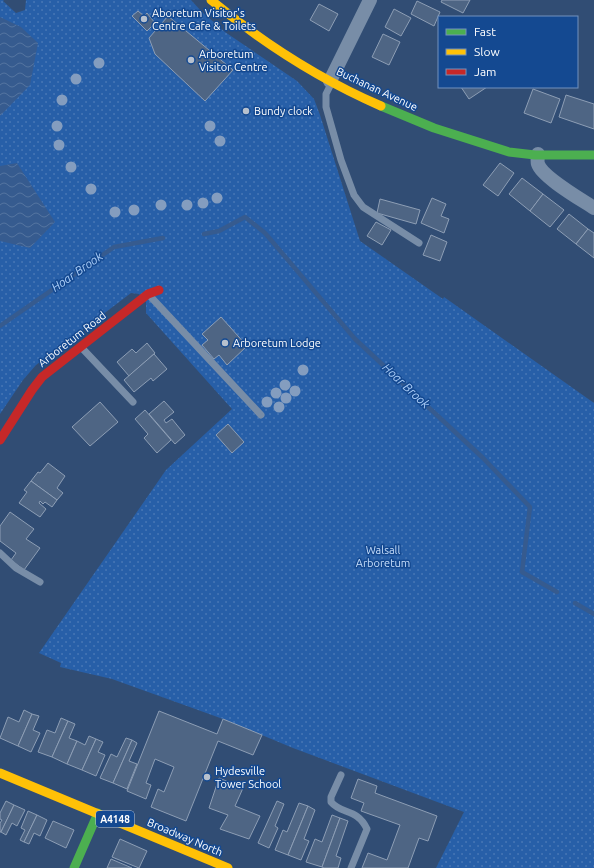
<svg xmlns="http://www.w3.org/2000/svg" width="594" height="868" viewBox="0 0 594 868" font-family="Ubuntu,sans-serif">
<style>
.park{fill:url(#park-dots)}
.water{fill:url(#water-waves)}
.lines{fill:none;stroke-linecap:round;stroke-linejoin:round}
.stream{stroke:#365b8f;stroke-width:4.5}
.building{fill:#4e6584;stroke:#8d9eb5}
.lane{stroke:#788da7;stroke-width:7}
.street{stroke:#788da7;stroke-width:14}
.fast{stroke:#4caf50;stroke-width:9}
.slow{stroke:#ffc107;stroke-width:9}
.jam{stroke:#c62828;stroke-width:9}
.tree{fill:#849dbf}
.poi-dot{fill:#b7c1ce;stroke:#144991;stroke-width:1.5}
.labels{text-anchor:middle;stroke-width:3;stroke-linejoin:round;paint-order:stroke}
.shield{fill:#144991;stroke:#b8c8de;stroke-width:1}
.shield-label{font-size:10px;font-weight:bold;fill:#fff}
.poi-label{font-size:11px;fill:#fff;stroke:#144991;text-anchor:start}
.street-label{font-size:11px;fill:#fff;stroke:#144991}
.park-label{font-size:11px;fill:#c8dffc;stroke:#144991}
.water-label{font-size:12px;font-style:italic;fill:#accef8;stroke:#144991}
</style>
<defs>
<pattern id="park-dots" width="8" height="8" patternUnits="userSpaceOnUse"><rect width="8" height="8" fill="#275fa8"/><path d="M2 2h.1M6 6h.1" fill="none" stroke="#4777b5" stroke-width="1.8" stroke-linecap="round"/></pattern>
<pattern id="water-waves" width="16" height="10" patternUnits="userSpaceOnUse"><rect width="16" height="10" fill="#365b8f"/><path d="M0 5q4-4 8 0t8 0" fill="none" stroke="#5474a0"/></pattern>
</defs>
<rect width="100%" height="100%" fill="#314d74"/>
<!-- park -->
<polygon class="park" points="0,0 4,0 3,1 16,13 25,10 26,0 191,0 201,11 225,32 297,81 314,99 320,115 360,241 443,299 444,297 594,403 594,868 436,868 464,812 293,748 223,719 112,679 60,667 61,663 39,653 166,470 232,409 146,313 146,302 139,294 131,293 36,365 23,380 0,414"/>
<!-- water -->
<g class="water">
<polygon points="0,17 21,27 38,43 30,85 0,116"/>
<polygon points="17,163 55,222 30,248 0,241 0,166"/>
</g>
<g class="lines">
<!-- stream -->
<g class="stream">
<polyline points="204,234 219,231 245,217 265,233 355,339 483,458 530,507 522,572 557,592"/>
<polyline points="0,326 114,247 163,238"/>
<polyline points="575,603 594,614"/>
</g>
</g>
<!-- building -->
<g class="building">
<polygon points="442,0 470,0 463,13 441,2"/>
<polygon points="417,1 440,12 434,26 411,14"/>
<polygon points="319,4 338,14 329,31 310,20"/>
<polygon points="394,9 411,18 401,36 385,27"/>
<polygon points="138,11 144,16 147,13 155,23 147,31 132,16"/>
<polygon points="168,16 233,70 205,101 155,54 149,38"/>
<polygon points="383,34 400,42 389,65 372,57"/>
<polygon points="461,87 487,87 469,99"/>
<polygon points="533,89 560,99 551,123 524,113"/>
<polygon points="566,95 594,104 594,129 559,117"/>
<polygon points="500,163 514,173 498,196 483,185"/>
<polygon points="522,178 543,194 530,211 509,194"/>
<polygon points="543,194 564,210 550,227 530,211"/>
<polygon points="432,198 446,204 441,216 449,219 444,233 421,223"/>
<polygon points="380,199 420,210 416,224 377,213"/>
<polygon points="569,214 588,229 576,244 557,229"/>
<polygon points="376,222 391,230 382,245 367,236"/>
<polygon points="588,229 594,233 594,258 576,244"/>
<polygon points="431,235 447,242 440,261 423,255"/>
<polygon points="221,317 247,346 227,365 219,355 214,359 202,345 208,340 202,334"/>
<polygon points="147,343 155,353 129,376 117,362 132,349 136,353"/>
<polygon points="154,354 167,369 153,381 151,378 134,392 124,380"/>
<polygon points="164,401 174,412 164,420 166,423 172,419 185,435 175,444 149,414"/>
<polygon points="100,402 118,422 90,446 72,427"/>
<polygon points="145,410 171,440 157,453 144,438 148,434 135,419"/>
<polygon points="228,424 244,442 232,453 216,435"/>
<polygon points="48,463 65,476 57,488 63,493 57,500 31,481 38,472 40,473"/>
<polygon points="31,481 57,500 52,507 45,502 43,504 40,501 39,503 46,509 40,517 19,503 27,492 24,490"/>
<polygon points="10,512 34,529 26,539 40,548 24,570 11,560 16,553 0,541 0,526"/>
<polygon points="24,710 32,714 18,746 0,738 8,717 19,722"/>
<polygon points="159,711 217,734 223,719 262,735 253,755 218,741 186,821 151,807 158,789 164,792 174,767 155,759 146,783 151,785 146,799 127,791"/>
<polygon points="32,714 39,716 33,730 40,733 31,752 18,746"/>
<polygon points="61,718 68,721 52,757 38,752 47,730 55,733"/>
<polygon points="68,721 75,724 69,738 77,741 67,764 52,757"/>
<polygon points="89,736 96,739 82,770 67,764 77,741 85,745"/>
<polygon points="126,738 132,740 113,783 100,778 111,754 117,757"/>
<polygon points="96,739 103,742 98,752 105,755 96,776 82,770"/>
<polygon points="132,740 137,743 129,761 137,764 127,789 113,783"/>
<polygon points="219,778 243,788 235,806 260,816 249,839 220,829 228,815 209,808"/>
<polygon points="358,779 377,786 375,793 437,816 428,841 419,838 408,868 362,868 368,853 387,860 400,825 361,811 364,803 351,798"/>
<polygon points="6,801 14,805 1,832 0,832 0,823 2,820 0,819 0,813"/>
<polygon points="277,801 284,804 275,826 278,828 269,848 258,843"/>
<polygon points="299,803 308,806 288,855 275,850 283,830 287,832"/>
<polygon points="14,805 25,810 17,826 12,823 6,835 1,832"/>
<polygon points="308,806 315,810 304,839 309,841 301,860 288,855"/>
<polygon points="28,811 37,815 24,842 20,840 25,830 21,828"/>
<polygon points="37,815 47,820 40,836 34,833 29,844 24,842"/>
<polygon points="332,815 340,818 322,867 306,862 315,839 322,842"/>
<polygon points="340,818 348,821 336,856 341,858 338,868 324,868 322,867"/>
<polygon points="53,821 74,830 66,848 45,838"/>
<polygon points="120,839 147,851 139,868 112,857"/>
<polygon points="111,859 132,868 107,868"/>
</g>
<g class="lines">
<!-- lane -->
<g class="lane">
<polyline points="331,84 326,94 326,107 341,160 354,195 363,207 419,243"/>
<polyline points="149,295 261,415"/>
<polyline points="81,347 133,402"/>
<polyline points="0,553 16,568 40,582"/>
<path d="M 341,775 L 331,797 L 331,802 C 342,815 357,808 367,829 L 351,868"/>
</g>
<!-- street -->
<g class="street">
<polyline points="330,81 370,0"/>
<path d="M 538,154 C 538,157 537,161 538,164 C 542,177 582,200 594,208"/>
</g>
<!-- fast -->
<g class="fast">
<polyline points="381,106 434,128 509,152 535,155 594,155"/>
<polyline points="74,868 98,813"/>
</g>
<!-- slow -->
<g class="slow">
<path d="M 211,0 C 263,43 319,79 381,106"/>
<polyline points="0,773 228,868"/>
</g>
<!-- jam -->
<polyline class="jam" points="0,440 32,390 42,377 148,294 159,290"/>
</g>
<!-- trees -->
<g class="tree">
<circle cx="99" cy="63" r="5.5"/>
<circle cx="76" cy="79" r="5.5"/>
<circle cx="62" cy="100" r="5.5"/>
<circle cx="57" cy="126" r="5.5"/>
<circle cx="210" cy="126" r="5.5"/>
<circle cx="220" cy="141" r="5.5"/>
<circle cx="59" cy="145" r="5.5"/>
<circle cx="71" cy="167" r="5.5"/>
<circle cx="91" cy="189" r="5.5"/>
<circle cx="217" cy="198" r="5.5"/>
<circle cx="203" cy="203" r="5.5"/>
<circle cx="161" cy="205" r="5.5"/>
<circle cx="187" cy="205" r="5.5"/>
<circle cx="134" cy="210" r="5.5"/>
<circle cx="115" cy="212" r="5.5"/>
<circle cx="303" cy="370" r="5.5"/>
<circle cx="285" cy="385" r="5.5"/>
<circle cx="295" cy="391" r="5.5"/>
<circle cx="276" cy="393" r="5.5"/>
<circle cx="286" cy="398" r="5.5"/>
<circle cx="267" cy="402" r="5.5"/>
<circle cx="279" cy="407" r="5.5"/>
</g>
<!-- markers -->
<g class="poi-dot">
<circle cx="144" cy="19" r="4"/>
<circle cx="191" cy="60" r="4"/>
<circle cx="246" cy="111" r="4"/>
<circle cx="225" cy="343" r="4"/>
<circle cx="207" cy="777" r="4"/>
</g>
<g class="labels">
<!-- shield labels -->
<rect class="shield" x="96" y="811" width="38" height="16" rx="3"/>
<g class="shield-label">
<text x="115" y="823">A4148</text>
</g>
<!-- poi labels -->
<g class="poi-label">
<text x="152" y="17">Aboretum Visitor's<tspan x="152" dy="13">Centre Cafe &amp; Toilets</tspan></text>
<text x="199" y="58">Arboretum<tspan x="199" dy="13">Visitor Centre</tspan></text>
<text x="254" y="115">Bundy clock</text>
<text x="233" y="347">Arboretum Lodge</text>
<text x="215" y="775">Hydesville<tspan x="215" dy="13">Tower School</tspan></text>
</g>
<!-- street labels -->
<g class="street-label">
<text transform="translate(377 89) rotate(25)" y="4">Buchanan Avenue</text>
<text transform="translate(72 339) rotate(-38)" y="4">Arboretum Road</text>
<text transform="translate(185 837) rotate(23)" y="4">Broadway North</text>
</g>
<!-- park labels -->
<g class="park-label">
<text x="383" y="554">Walsall<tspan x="383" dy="13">Arboretum</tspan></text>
</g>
<!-- water labels -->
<g class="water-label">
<text transform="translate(77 272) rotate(-35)" y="4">Hoar Brook</text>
<text transform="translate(406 386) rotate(43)" y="4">Hoar Brook</text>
</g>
</g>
<!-- legend -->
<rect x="438" y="16" width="140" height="72" fill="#144991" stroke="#7292bd"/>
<rect x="446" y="29" width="20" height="6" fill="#4caf50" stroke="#7292bd"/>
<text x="474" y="36" font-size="12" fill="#ffffff">Fast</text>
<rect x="446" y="49" width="20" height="6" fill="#ffc107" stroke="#7292bd"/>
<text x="474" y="56" font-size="12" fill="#ffffff">Slow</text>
<rect x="446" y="69" width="20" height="6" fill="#c62828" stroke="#7292bd"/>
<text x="474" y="76" font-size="12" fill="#ffffff">Jam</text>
</svg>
